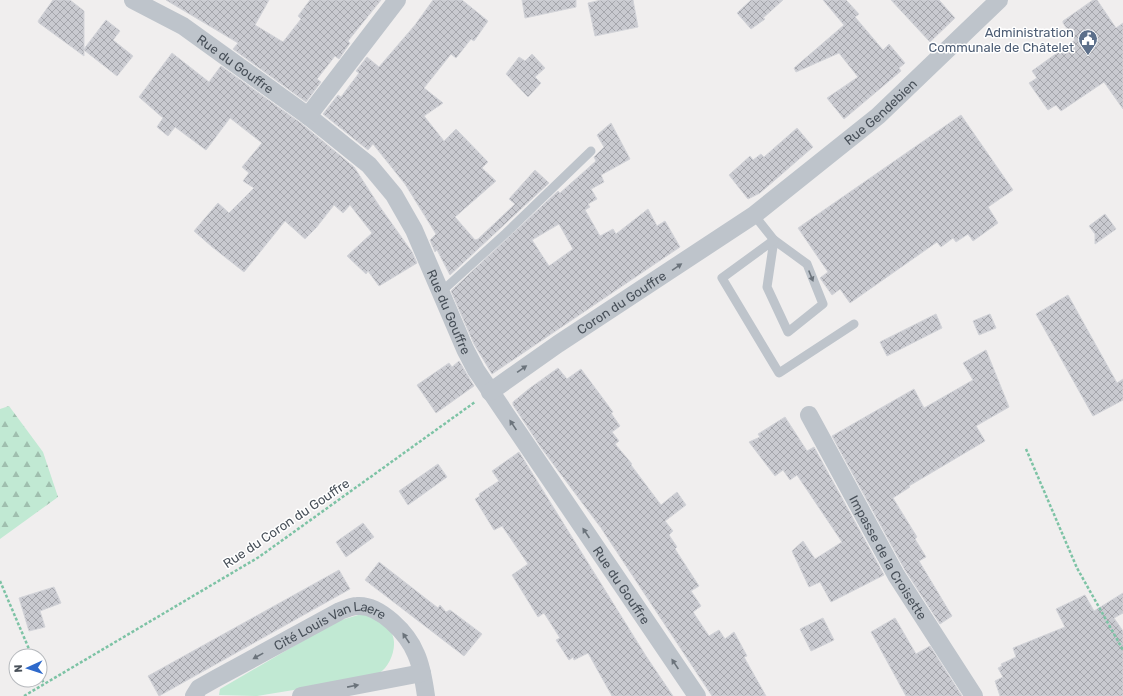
<svg xmlns="http://www.w3.org/2000/svg" width="1123" height="696" viewBox="0 0 1123 696" font-family="Rubik,sans-serif">
<style>
.grass{fill:#c1e9d3}
.forest{fill:url(#forest-firs)}
.building{fill:url(#building-cross-hatch);stroke:#d3d4d9;fill-rule:evenodd}
.lines{fill:none;stroke-linecap:round;stroke-linejoin:round}
.path{stroke:#7dc3a5;stroke-width:2.5;stroke-dasharray:3 2;stroke-linecap:butt}
.service{stroke:#bec4cb;stroke-width:9}
.minor{stroke:#bec4cb;stroke-width:18}
.oneway{fill:#6b737b}
.labels{text-anchor:middle;stroke-width:3;stroke-linejoin:round;paint-order:stroke}
.service-label{font-size:13px;fill:#4e5e75;stroke:#fff;text-anchor:end}
.street-label{font-size:13px;fill:#485059;stroke:#fff}
</style>
<defs>
<pattern id="forest-firs" width="22" height="20" patternUnits="userSpaceOnUse"><rect width="22" height="20" fill="#c1e9d3"/><path d="M5 1l3.5 6h-7zM16 11l3.5 6h-7z" fill="#9fbfae"/></pattern>
<pattern id="building-cross-hatch" width="8" height="8" patternUnits="userSpaceOnUse"><rect width="8" height="8" fill="#c9cad0"/><path d="M0 0l8 8M0 8l8-8" fill="none" stroke="#a5a6ac"/></pattern>
</defs>
<rect width="100%" height="100%" fill="#f0eeee"/>
<!-- grass -->
<path class="grass" d="M 365,613 C 375,616 387,624 392,634 C 398,646 390,667 379,673 C 375,675 370,676 367,678 L 257,696 L 219,695 L 220,689 L 335,622 Z"/>
<!-- forest -->
<polygon class="forest" points="9,406 43,452 58,497 0,539 0,409"/>
<!-- building -->
<g class="building">
<polygon points="53,0 70,0 84,11 84,49 106,20 120,31 113,40 133,56 117,76 84,50 84,56 39,23 38,21"/>
<polygon points="166,0 269,0 255,25 283,42 301,19 298,16 310,0 381,0 348,41 350,43 339,59 335,56 317,79 321,82 306,102 233,49 238,43"/>
<polygon points="433,0 462,0 488,21 474,41 471,39 456,58 451,54 424,88 443,103 424,116 444,141 456,129 488,162 482,168 496,181 455,217 475,240 478,239 515,204 509,199 535,170 549,183 450,275 437,250 435,252 430,240 436,234 405,184 373,144 368,150 323,114 338,95 341,97 359,73 356,71 367,57 379,67 415,25"/>
<polygon points="522,0 576,0 576,7 525,18"/>
<polygon points="601,0 633,0 638,27 595,36 588,3"/>
<polygon points="751,0 783,0 763,18 765,19 751,29 737,13"/>
<polygon points="823,0 846,0 859,14 855,17 883,50 889,44 905,63 899,68 901,71 844,119 827,98 858,77 839,53 796,72 794,68 844,25"/>
<polygon points="891,0 939,0 955,18 930,42"/>
<polygon points="1093,0 1097,0 1116,28 1123,23 1123,109 1104,82 1061,111 1056,105 1048,110 1029,83 1037,78 1032,71 1075,40 1063,23 1063,21"/>
<polygon points="172,53 209,82 221,66 302,124 354,167 380,207 412,252 417,263 379,286 368,271 366,274 347,256 372,233 350,205 343,213 334,205 316,228 305,239 285,221 244,272 211,246 194,231 218,203 229,213 254,188 243,181 249,173 242,167 262,143 230,118 206,150 175,127 168,136 157,127 163,118 139,97"/>
<polygon points="532,54 545,68 535,77 541,83 528,97 506,74 519,57 525,61"/>
<polygon points="961,115 1013,190 988,207 998,223 973,241 968,234 956,242 953,238 941,247 937,242 850,303 840,289 832,295 820,278 828,272 798,228"/>
<path d="M 611,123 L 630,159 L 601,175 L 604,182 L 591,189 L 597,199 L 588,204 L 590,207 L 585,210 L 600,236 L 613,229 L 616,234 L 648,209 L 657,226 L 665,221 L 680,247 L 492,374 L 474,344 L 451,291 L 558,191 L 560,193 L 596,161 L 594,157 L 604,147 L 597,135 ZM 559,224 L 573,249 L 549,266 L 532,240 Z"/>
<polygon points="797,128 813,147 760,193 748,199 729,175 750,156 753,160 761,154 764,157"/>
<polygon points="1105,214 1116,229 1095,244 1095,234 1089,226"/>
<polygon points="1068,295 1117,383 1123,379 1123,400 1093,416 1036,314"/>
<polygon points="936,314 942,328 887,356 880,342"/>
<polygon points="990,314 996,328 979,335 973,321"/>
<polygon points="986,350 1009,407 976,426 985,441 909,486 910,487 893,498 917,537 915,539 926,557 919,561 952,616 940,624 905,570 832,436 914,389 924,408 973,380 963,363"/>
<polygon points="459,361 474,386 436,413 417,385 449,363 452,367"/>
<polygon points="558,368 567,379 581,369 613,412 611,413 620,426 612,432 619,441 615,444 632,464 631,465 661,505 677,492 686,505 665,521 673,531 669,535 677,547 675,549 699,586 691,591 701,606 693,612 709,636 719,630 725,639 734,632 747,656 744,657 766,696 712,696 601,528 542,449 513,405 513,402 530,388"/>
<polygon points="785,417 807,451 814,447 884,575 831,602 820,582 809,587 792,551 803,541 815,559 842,542 797,475 790,480 783,470 775,476 749,442 760,437 758,434"/>
<polygon points="519,452 646,656 673,696 612,696 588,653 574,660 573,657 569,660 556,640 560,638 544,613 538,617 512,575 528,564 502,526 494,530 475,499 480,496 479,494 499,481 492,471"/>
<polygon points="438,464 447,477 408,505 399,491"/>
<polygon points="363,523 374,537 346,557 336,542"/>
<polygon points="379,562 438,608 440,605 446,612 450,610 482,634 464,656 365,580"/>
<polygon points="339,570 350,589 159,696 148,676"/>
<polygon points="54,587 61,603 40,611 45,627 29,631 19,598"/>
<polygon points="1123,593 1123,613 1114,618 1123,631 1123,696 1000,696 995,681 1003,677 998,668 1002,666 1001,664 1016,657 1013,648 1065,627 1056,609 1085,595 1094,611"/>
<polygon points="823,618 834,640 811,651 800,629"/>
<polygon points="895,618 916,654 930,646 962,696 906,696 871,632"/>
</g>
<g class="lines">
<!-- path -->
<g class="path">
<polyline points="1026,449 1077,568 1123,650"/>
<polyline points="0,581 32,656"/>
<polyline points="40,675 44,684"/>
<polyline points="24,696 259,557 475,402"/>
</g>
<!-- service -->
<g class="service">
<polyline points="754,215 774,240 807,264 823,304 788,332 767,287 774,240"/>
<polyline points="774,240 722,278 779,373 854,324"/>
<polyline points="441,292 506,233 591,151"/>
</g>
<!-- minor -->
<g class="minor">
<path id="s1" d="M 133,0 L 183,26 L 308,116 L 369,165 L 394,195 L 414,230 L 465,349 L 476,370 L 697,696"/>
<polyline points="308,116 397,0"/>
<path id="s2" d="M 490,392 L 558,344 L 754,215 L 878,116 L 999,0"/>
<path id="s3" d="M 809,415 L 896,575 L 974,696"/>
<path id="s4" d="M 194,696 L 199,688 L 215,679 L 340,611 C 345,609 352,606 357,606 C 380,604 408,634 416,654 C 422,667 424,682 426,696"/>
<polyline points="301,696 422,673"/>
</g>
</g>
<!-- one-way arrows -->
<defs><path id="oneway-solid" d="M-6-.8H1V-3.2L6.5 0L1 3.2V.8H-6Z"/></defs>
<g class="oneway">
<use href="#oneway-solid" transform="translate(677 267) rotate(-34)"/>
<use href="#oneway-solid" transform="translate(811 276) rotate(68)"/>
<use href="#oneway-solid" transform="translate(522 369) rotate(-35)"/>
<use href="#oneway-solid" transform="translate(513 425) rotate(-124)"/>
<use href="#oneway-solid" transform="translate(586 533) rotate(-124)"/>
<use href="#oneway-solid" transform="translate(406 638) rotate(-124)"/>
<use href="#oneway-solid" transform="translate(258 656) rotate(151)"/>
<use href="#oneway-solid" transform="translate(675 664) rotate(-124)"/>
<use href="#oneway-solid" transform="translate(353 686) rotate(-11)"/>
</g>
<!-- icons -->
<defs>
<g id="civic-pin" transform="scale(1)"><path d="M0 17L-7.5 6A9.5 9.5 0 1 1 7.5 6Z" fill="#5c6f8a" stroke="#fff"/><path d="M-.6-6.5H3V-4.5H.6V-3L4-1V1h2V6H-6V1h2V-1L-.6-3ZM-1.2 2.5V6h2.4V2.5Z" fill="#fff"/></g>
</defs>
<g fill-rule="evenodd">
<use href="#civic-pin" x="1088" y="39"/>
</g>
<g class="labels">
<!-- service labels -->
<g class="service-label">
<text x="1074" y="37">Administration<tspan x="1074" dy="15">Communale de Châtelet</tspan></text>
</g>
<!-- street labels -->
<g class="street-label">
<text dy="5" stroke="none"><textPath href="#s1" startOffset="121">Rue du Gouffre</textPath></text>
<text dy="5" stroke="none"><textPath href="#s2" startOffset="481">Rue Gendebien</textPath></text>
<text dy="5" stroke="none"><textPath href="#s2" startOffset="159">Coron du Gouffre</textPath></text>
<text dy="5" stroke="none"><textPath href="#s1" startOffset="457">Rue du Gouffre</textPath></text>
<text transform="translate(286 523) rotate(-34)" y="5">Rue du Coron du Gouffre</text>
<text dy="5" stroke="none"><textPath href="#s3" startOffset="163">Impasse de la Croisette</textPath></text>
<text dy="5" stroke="none"><textPath href="#s1" startOffset="781">Rue du Gouffre</textPath></text>
<text dy="5" stroke="none"><textPath href="#s4" startOffset="157">Cité Louis Van Laere</textPath></text>
</g>
</g>
<!-- north arrow -->
<g transform="translate(28 668) rotate(267)"><circle r="19" fill="#ffffff" stroke="#b6b9bd"/>
<path d="M0-3L7 15L0 10L-7 15Z" fill="#2e69cb"/>
<text y="-6" font-size="11" font-weight="bold" text-anchor="middle" fill="#485059">N</text>
</g>
</svg>
